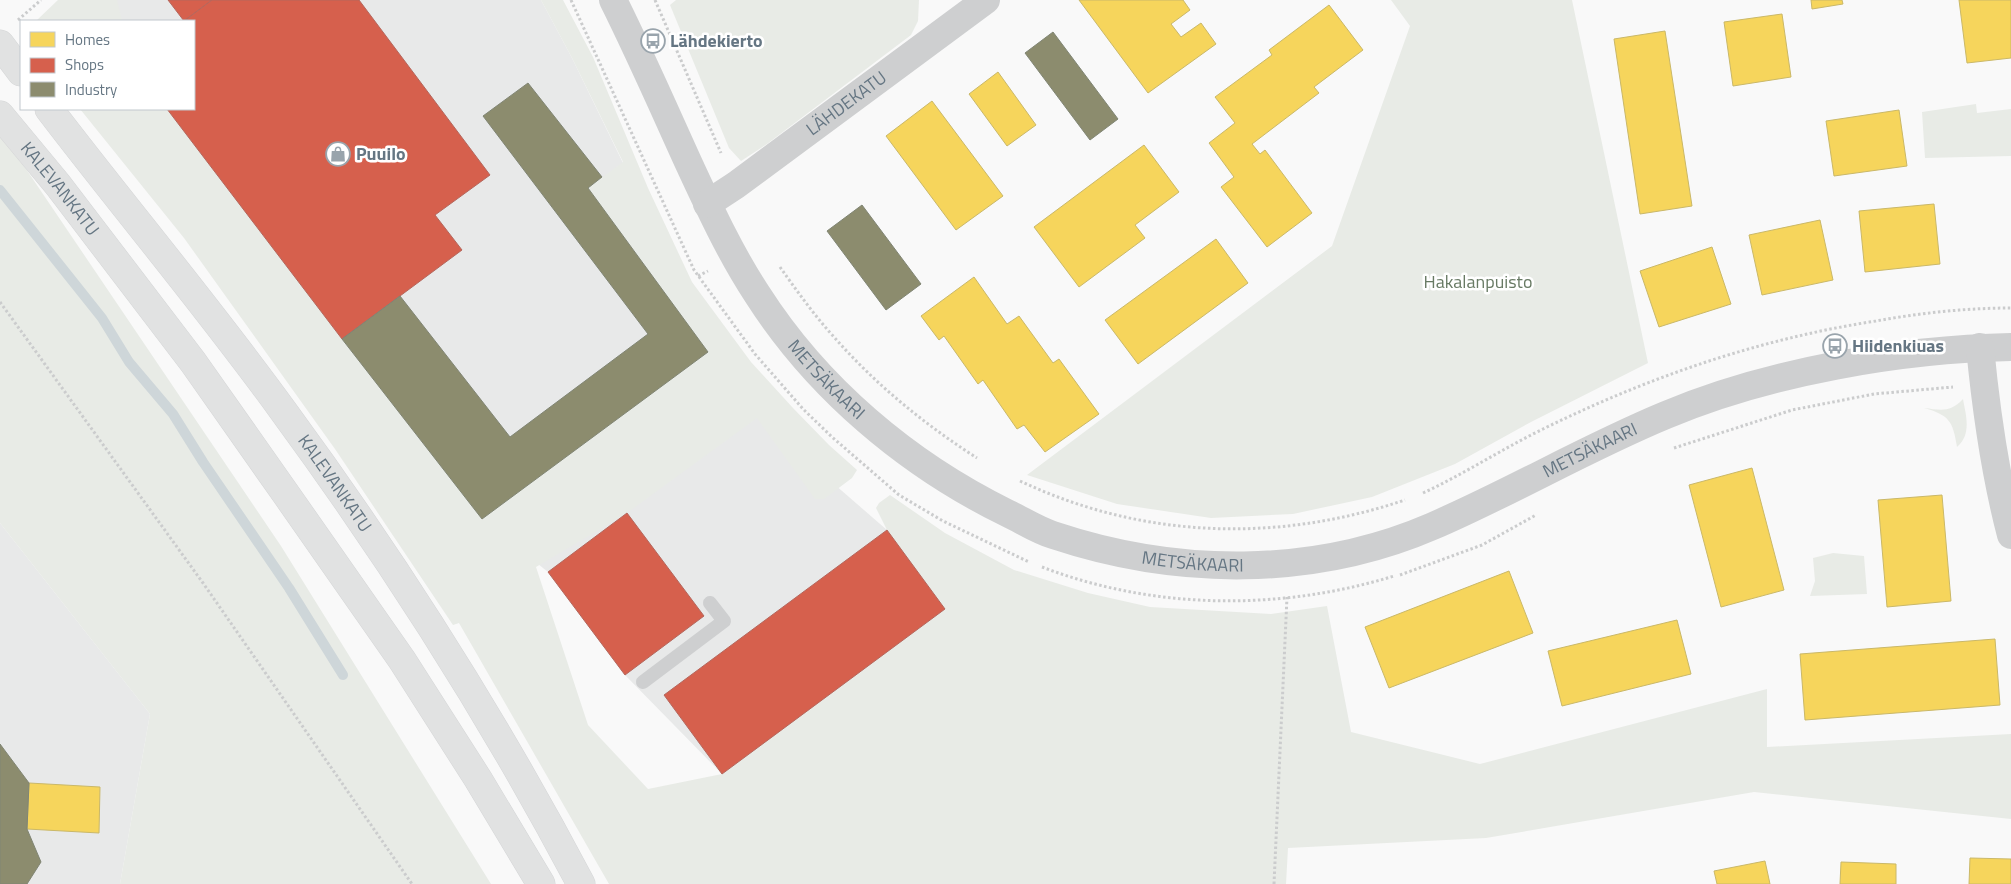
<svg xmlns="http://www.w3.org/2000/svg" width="2011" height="884" viewBox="0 0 2011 884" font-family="'Titillium Web',sans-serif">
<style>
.built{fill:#e8e9e9}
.green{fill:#e8ebe6}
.homes{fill:#f6d55c;stroke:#cab868}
.shops{fill:#d6604d;stroke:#b4675d}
.industry{fill:#8c8c6e;stroke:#808574}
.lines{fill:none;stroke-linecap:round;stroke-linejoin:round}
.stream{stroke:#ced6d9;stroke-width:10}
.secondary-casing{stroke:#d5d6d7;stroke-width:29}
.path{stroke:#cbcccd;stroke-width:3;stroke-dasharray:2.5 2.5;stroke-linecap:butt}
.lane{stroke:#cecfd0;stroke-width:14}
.street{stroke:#cecfd0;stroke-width:28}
.secondary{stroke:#e1e2e2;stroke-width:28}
.labels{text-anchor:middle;stroke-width:5;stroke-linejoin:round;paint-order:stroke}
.poi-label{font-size:18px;font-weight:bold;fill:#657683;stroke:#fff;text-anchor:start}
.street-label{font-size:18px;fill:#657683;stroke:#fff}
.park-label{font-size:18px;fill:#687a64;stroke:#fff}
</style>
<rect width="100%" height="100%" fill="#f9f9f9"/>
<!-- built -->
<g class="built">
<polygon points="82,0 541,0 572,58 623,163 588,189 758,418 887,530 945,609 722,774 625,675 548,572 482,519 144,109 194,109 194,21 73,21"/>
<polygon points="0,523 150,714 120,884 0,884"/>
</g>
<!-- green -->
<g class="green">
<polygon points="58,0 117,0 122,21 36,21"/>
<polygon points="541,0 563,0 593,57 648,188 692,282 751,362 793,408 829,445 857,470 852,478 824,499 815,499 757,418 627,513 536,567 588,725 648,789 722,774 945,609 887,530 876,508 879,503 890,495 945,533 1014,570 1088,593 1150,607 1271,614 1327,606 1351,732 1480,764 1767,689 1767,747 2011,734 2011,819 1754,792 1486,838 1288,848 1286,884 609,884 459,623 453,625 335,449 184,238 80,109 167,109 342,339 482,519 708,352 588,188 623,162 572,58"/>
<polygon points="676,0 919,0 918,21 911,35 767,144 741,161 729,148 670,5"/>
<polygon points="1391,0 1572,0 1648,363 1531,422 1455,464 1372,497 1293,514 1211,518 1117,504 1027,475 1332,246 1410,26"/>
<polygon points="1976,104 1977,113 2011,109 2011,156 1925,158 1922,112"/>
<polygon points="0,137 24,166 281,546 491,884 120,884 150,714 0,523"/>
<path d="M 1963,399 C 1966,416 1972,434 1957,447 C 1953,421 1949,415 1924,408 C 1941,410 1950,413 1963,399 Z"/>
<polygon points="1833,553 1864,556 1867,594 1810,596 1815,581 1813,558"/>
</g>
<!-- homes -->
<g class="homes">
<polygon points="1079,0 1183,0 1190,10 1171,24 1181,37 1201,23 1216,44 1148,93"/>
<polygon points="1811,0 1842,0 1843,4 1812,9"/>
<polygon points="1959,0 2011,0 2011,58 1967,63"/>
<polygon points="1329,5 1363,50 1314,87 1319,93 1252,144 1260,154 1265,150 1312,213 1267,247 1221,187 1234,177 1209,143 1235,123 1215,97 1272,55 1269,50"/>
<polygon points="1782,14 1791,77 1733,86 1724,22"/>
<polygon points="1665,31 1692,206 1640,214 1614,39"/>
<polygon points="998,72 1036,125 1007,146 969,94"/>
<polygon points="932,101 1003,196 956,230 886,136"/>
<polygon points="1899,110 1907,166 1834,176 1826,121"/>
<polygon points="1144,145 1179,192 1135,225 1145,238 1079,287 1034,227"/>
<polygon points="1934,204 1940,264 1865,272 1859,211"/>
<polygon points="1820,220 1833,280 1762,295 1749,235"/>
<polygon points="1216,239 1248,283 1138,364 1105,320"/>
<polygon points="1712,247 1731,304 1659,327 1640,271"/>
<polygon points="974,277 1007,324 1019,316 1053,363 1059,359 1099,414 1045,452 1024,425 1017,429 983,380 978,384 944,336 939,340 921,316"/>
<polygon points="1752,468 1784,590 1721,607 1689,485"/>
<polygon points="1942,495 1951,601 1887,607 1878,500"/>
<polygon points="1509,571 1533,633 1389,688 1365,627"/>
<polygon points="1677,620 1691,674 1562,706 1548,651"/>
<polygon points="1995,639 2000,705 1805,720 1800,654"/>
<polygon points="29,783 100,787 99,833 27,829"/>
<polygon points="1970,858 2011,859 2011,884 1969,884"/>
<polygon points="1765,861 1770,884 1717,884 1714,871"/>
<polygon points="1841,862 1896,864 1896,884 1840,884"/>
</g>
<!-- shops -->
<g class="shops">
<polygon points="168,0 212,0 184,21"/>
<polygon points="212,0 359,0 490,175 435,215 462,250 342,339 167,109 194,109 194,21 184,21"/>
<polygon points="627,513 704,616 625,675 548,572"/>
<polygon points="887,530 945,609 722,774 664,695"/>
</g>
<!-- industry -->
<g class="industry">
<polygon points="1053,32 1118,119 1090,140 1025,53"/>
<polygon points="528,83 602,177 588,188 708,352 482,519 342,339 400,296 510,437 648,334 483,116"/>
<polygon points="862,205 921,284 886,310 827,231"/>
<polygon points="0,744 29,783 27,829 41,862 27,884 0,884"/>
</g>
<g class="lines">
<!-- stream -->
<polyline class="stream" points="0,190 102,318 129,362 173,414 203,462 289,588 343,675"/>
<!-- secondary casing -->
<g class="secondary-casing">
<g id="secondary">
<polyline points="0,44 21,72"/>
<path id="s3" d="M 49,109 C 126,210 209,308 284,412 C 394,562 494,719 581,884"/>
<path id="s4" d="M 0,115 L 58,185 L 193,362 L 288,497 L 402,660 L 478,779 L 541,884"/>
</g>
</g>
<!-- path -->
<g class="path">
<polyline points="571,0 694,270 755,354 803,409 832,437 899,495 943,521 1029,562"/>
<polyline points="655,0 721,153"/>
<polyline points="18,20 41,0"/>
<path d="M 780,267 C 797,291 814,315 834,337 C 875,384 924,424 977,458"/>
<polyline points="698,276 708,271"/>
<polyline points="0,302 203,583 412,884"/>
<polyline points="1674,448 1792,410 1874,394 1953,387"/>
<path d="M 1020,481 C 1143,539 1277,543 1405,500"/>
<path d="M 1423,493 C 1464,474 1502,449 1543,429 C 1649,377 1759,339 1876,321 C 1920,313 1966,308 2011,308"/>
<path d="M 1042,567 C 1154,610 1280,611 1394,576"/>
<polyline points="1400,575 1482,545 1536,515"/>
<polyline points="1274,884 1287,597"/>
</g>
<!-- lane -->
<polyline class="lane" points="643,682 724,621 710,603"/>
<!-- street -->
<g class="street">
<path id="s1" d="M 613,0 C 640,54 664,109 689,164 C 710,209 730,253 757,294 C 817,388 907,464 1007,513 C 1022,520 1037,530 1053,535 C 1176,576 1313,578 1433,526 C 1512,492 1586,448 1666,415 C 1768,372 1901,349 2011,347"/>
<path id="s2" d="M 707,204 L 736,185 L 986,0"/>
<path d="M 1980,347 C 1986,410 1995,474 2011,535"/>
</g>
<!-- secondary -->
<use href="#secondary" class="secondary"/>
</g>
<!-- icons -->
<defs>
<g id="bus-ring" transform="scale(1.25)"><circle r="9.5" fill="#fff" stroke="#99a4ac" stroke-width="1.5"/><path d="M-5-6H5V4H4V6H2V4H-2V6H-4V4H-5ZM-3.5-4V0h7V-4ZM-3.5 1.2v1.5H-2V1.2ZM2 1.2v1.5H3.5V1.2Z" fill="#99a4ac"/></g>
<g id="shop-ring" transform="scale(1.25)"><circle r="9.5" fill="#fff" stroke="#99a4ac" stroke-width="1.5"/><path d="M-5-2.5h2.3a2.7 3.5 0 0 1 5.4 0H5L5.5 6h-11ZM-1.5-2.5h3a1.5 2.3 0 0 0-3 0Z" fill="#99a4ac"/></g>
</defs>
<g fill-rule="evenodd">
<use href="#bus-ring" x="653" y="41"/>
<use href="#shop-ring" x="338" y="154"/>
<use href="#bus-ring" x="1835" y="346"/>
</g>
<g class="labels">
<!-- poi labels -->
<g class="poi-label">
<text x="670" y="47">Lähdekierto</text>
<text x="356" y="160">Puuilo</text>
<text x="1852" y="352">Hiidenkiuas</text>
</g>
<!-- street labels -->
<g class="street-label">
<text dy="6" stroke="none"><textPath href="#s2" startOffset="172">LÄHDEKATU</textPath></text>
<text dy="6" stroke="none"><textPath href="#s4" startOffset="95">KALEVANKATU</textPath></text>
<text dy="6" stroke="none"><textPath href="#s1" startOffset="438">METSÄKAARI</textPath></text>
<text dy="6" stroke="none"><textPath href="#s1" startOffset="1278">METSÄKAARI</textPath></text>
<text dy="6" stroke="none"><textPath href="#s3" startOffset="471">KALEVANKATU</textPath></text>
<text dy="6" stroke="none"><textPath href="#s1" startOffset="858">METSÄKAARI</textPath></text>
</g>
<!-- park labels -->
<g class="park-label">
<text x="1478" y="288">Hakalanpuisto</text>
</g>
</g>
<!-- legend -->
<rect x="20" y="20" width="175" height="90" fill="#ffffff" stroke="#c1c8cd"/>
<rect x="30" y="32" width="25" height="15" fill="#f6d55c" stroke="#c1c8cd"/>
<text x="65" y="45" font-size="15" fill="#657683">Homes</text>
<rect x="30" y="58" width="25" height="15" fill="#d6604d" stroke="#c1c8cd"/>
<text x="65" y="70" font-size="15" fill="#657683">Shops</text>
<rect x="30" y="82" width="25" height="15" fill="#8c8c6e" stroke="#c1c8cd"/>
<text x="65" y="95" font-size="15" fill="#657683">Industry</text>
</svg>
